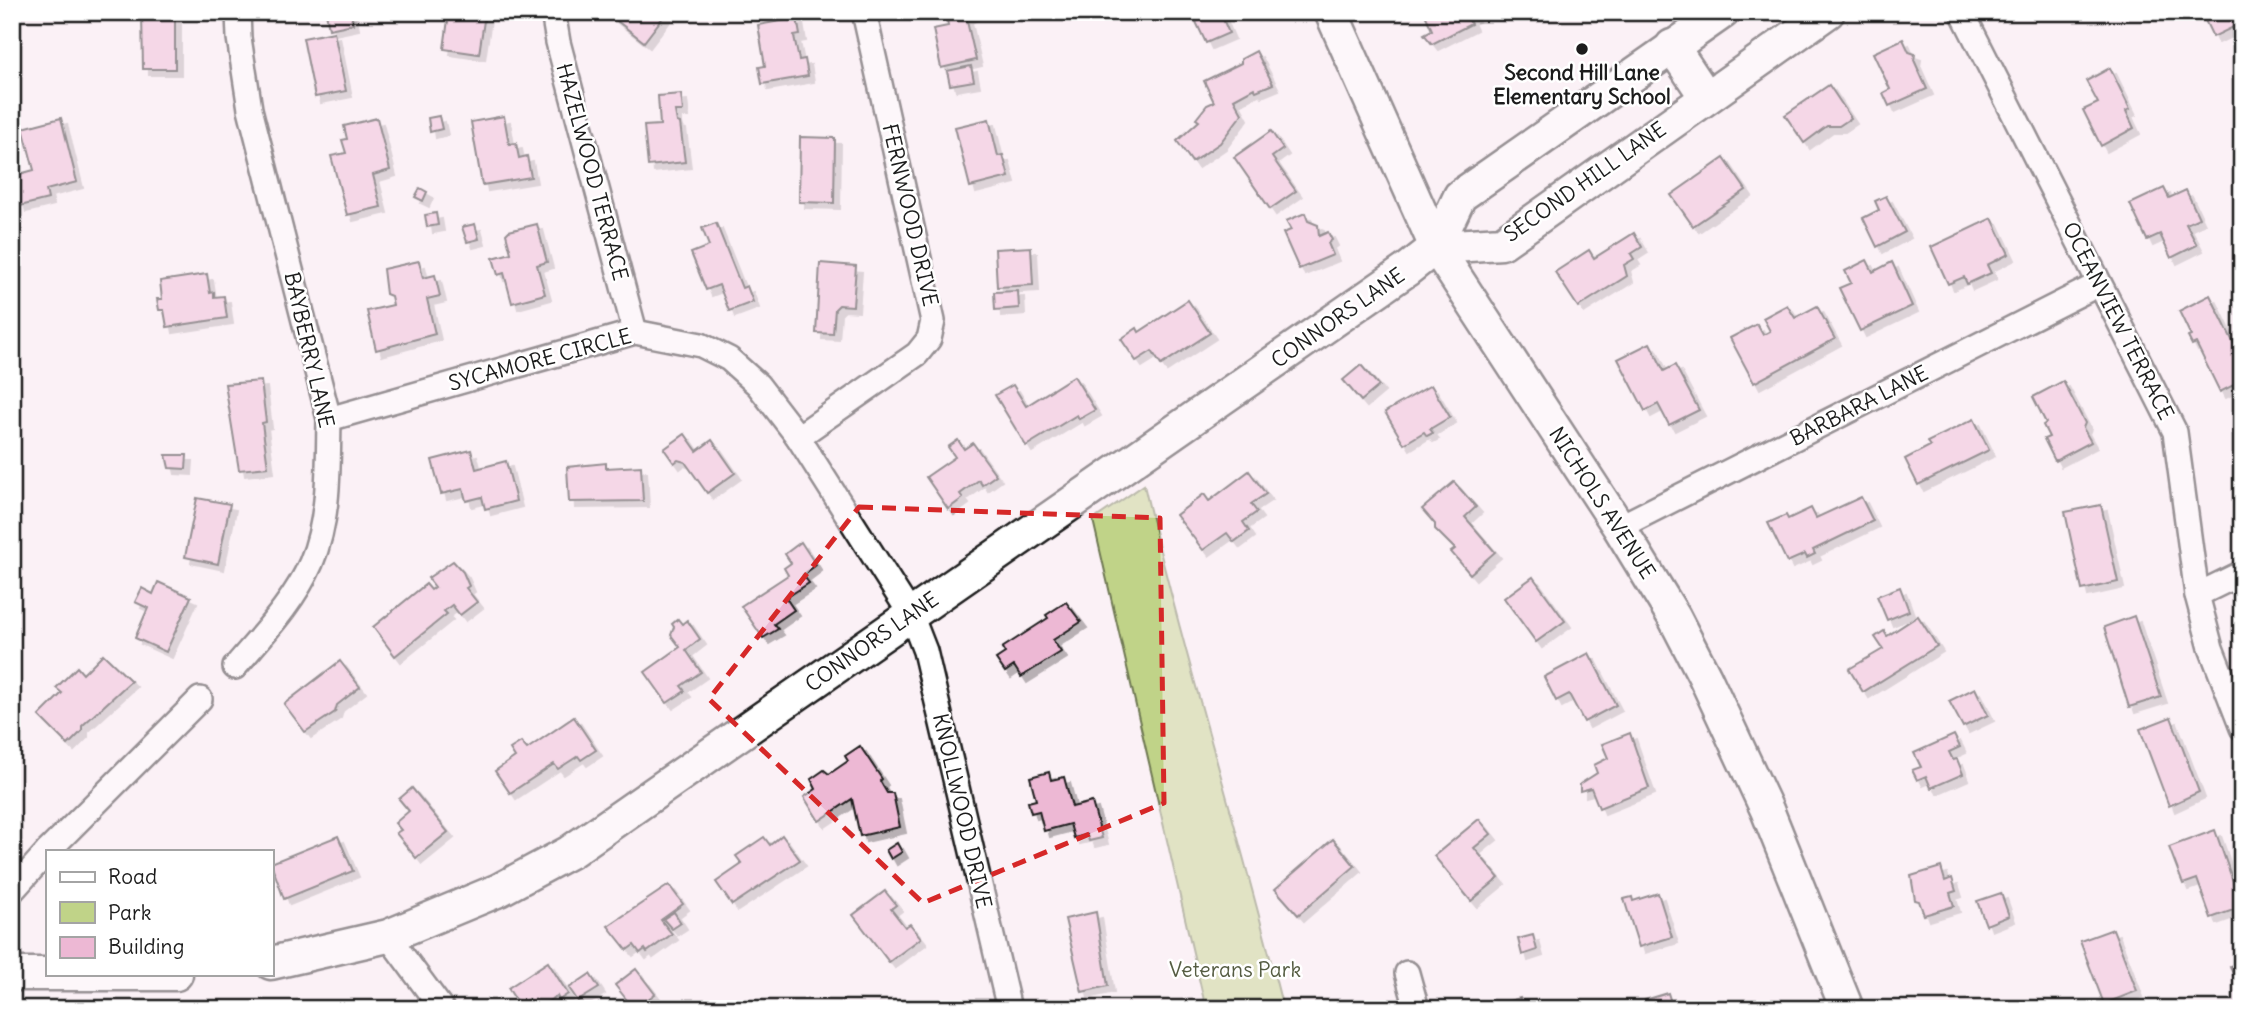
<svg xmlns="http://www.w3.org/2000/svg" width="2254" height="1021" viewBox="0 0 2254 1021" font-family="Delius,sans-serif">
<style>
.green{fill:#c0d388;stroke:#6e7852;stroke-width:2}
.building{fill:#edb8d4;stroke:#1c1c1c;stroke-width:2;filter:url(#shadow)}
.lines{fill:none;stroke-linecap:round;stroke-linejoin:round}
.street-casing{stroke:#1c1c1c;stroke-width:28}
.secondary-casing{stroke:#1c1c1c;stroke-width:37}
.street{stroke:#fff;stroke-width:23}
.secondary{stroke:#fff;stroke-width:32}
.marked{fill:none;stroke:#d62828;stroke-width:5;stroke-dasharray:14 9;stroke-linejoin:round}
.poi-dot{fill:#1c1c1c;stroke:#fff;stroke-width:2.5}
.labels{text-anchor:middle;stroke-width:5;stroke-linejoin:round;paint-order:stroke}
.poi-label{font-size:21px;font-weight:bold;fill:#1c1c1c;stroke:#fff}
.street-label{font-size:21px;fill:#1c1c1c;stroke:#fff}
.park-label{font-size:21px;fill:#555c42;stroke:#fff}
</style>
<defs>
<filter id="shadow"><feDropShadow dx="6" dy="6" stdDeviation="0" flood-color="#0004"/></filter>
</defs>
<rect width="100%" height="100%" fill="#fbf1f6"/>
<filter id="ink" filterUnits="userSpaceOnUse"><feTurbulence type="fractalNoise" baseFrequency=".0143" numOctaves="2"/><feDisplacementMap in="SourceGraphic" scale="14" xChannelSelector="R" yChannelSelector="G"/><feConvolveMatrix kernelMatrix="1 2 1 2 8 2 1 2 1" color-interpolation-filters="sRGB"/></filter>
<g filter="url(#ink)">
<!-- green -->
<path class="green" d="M 1144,485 C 1185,661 1240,833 1283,1009 L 1206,1009 L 1093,520 Z"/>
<!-- building -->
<g class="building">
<polygon points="142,12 175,12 175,69 143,69"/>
<polygon points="326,12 351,12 353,24 329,29"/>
<polygon points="449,12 485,14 479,54 444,49"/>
<polygon points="616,12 667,12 644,42 612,17"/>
<polygon points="946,12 975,12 966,17 976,60 941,68 933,29 948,26"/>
<polygon points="1197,12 1220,12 1229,33 1206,43 1196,22 1201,19"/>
<polygon points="1424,12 1471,12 1473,16 1468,18 1471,24 1432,44 1424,34 1432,30"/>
<polygon points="2201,12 2241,12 2242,23 2213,37"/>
<polygon points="797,18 800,35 794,36 799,60 805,59 808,76 762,84 759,67 765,66 758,25"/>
<polygon points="334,32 346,91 315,97 303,38"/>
<polygon points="1903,39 1909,52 1915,54 1914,60 1927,89 1889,106 1883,93 1890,89 1873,53"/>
<polygon points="1256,51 1273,84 1256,91 1254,88 1234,99 1242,114 1220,143 1192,162 1177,141 1199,121 1196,119 1207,105 1214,102 1204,81 1241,63 1241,59"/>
<polygon points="971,66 974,81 950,85 947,71"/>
<polygon points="2110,68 2130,109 2126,111 2134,128 2101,146 2083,110 2098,103 2086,81"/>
<polygon points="1829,85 1851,118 1839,126 1827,126 1804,143 1785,115"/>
<polygon points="681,94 683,111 675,111 677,122 680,123 685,162 648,166 644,126 660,125 658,96"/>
<polygon points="439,116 442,129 430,132 428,118"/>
<polygon points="504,116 509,144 516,143 519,158 527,156 531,177 482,185 471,122"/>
<polygon points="61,118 77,182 46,190 48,199 20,206 12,176 34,170 23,128"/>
<polygon points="377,118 390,170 373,175 381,207 347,215 331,156 346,153 342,140 347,139 344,126"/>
<polygon points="989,119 998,156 1003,155 1009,177 970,187 955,127"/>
<polygon points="1271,131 1283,149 1272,157 1296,191 1270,209 1234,157"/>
<polygon points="800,137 835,138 834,203 799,202"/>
<polygon points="1724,158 1746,190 1693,226 1671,195"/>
<polygon points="420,188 427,192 423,201 415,197"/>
<polygon points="2164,188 2169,198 2186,190 2199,218 2186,224 2197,245 2171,258 2160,234 2147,240 2130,204"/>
<polygon points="1886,196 1905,232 1877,247 1863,218 1879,210 1875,201"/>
<polygon points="436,213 438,225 427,227 425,215"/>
<polygon points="1305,213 1308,221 1318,225 1319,236 1328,232 1332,240 1328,243 1333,255 1299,269 1283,233 1291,230 1286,221"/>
<polygon points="1992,218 2009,254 1987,265 1991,273 1967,284 1964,277 1948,284 1931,247"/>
<polygon points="716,223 742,288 747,286 753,302 729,311 719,285 706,290 691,253 709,246 702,228"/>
<polygon points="475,224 479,239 467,242 462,227"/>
<polygon points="537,224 547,262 537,265 545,294 512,303 504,273 498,275 493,258 511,253 506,234 509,231"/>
<polygon points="1634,233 1642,247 1631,254 1634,259 1624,265 1627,276 1578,307 1555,272 1589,250 1594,258"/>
<polygon points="1031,247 1033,285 997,287 995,249"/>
<polygon points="1867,260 1873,272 1892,262 1912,306 1860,331 1839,288 1851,283 1845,271"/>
<polygon points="419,261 423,278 435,275 440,296 427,299 435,334 376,350 367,311 393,305 391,296 386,294 383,269"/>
<polygon points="820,263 856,266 853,306 839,305 835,309 833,334 816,333"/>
<polygon points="207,274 210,293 214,292 214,297 224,296 227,318 167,327 164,310 159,310 157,299 162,299 160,281"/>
<polygon points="1018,291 1019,308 995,310 994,292"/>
<polygon points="2210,295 2242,360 2242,381 2220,392 2196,343 2192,345 2188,337 2191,336 2179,311"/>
<polygon points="1188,300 1210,333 1161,365 1152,351 1136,361 1121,339 1137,328 1139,332"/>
<polygon points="1787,305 1795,318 1817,306 1835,339 1754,383 1730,338 1757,324 1763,335 1770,331 1763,318"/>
<polygon points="1650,343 1664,371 1675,365 1699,410 1669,425 1658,404 1645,411 1618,359"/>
<polygon points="1361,365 1379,386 1361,401 1343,380"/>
<polygon points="1074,376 1095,410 1079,419 1077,415 1026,446 995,395 1013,385 1026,406"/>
<polygon points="261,381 266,422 262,423 268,467 239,470 225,384"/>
<polygon points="2063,381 2085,423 2083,428 2091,442 2055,461 2044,439 2049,437 2043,425 2046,423 2033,397"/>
<polygon points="1431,385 1450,417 1430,429 1433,433 1427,436 1424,432 1404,444 1385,412"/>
<polygon points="1974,419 1989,450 1918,485 1905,459 1930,446 1927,442"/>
<polygon points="685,434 697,451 712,440 735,473 707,493 685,462 678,460 674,463 664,449"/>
<polygon points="958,440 964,449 973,443 996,475 982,485 979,480 960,494 963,498 948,509 926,477 955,457 948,447"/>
<polygon points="471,450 476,469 506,461 516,501 485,509 482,497 466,501 463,489 441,494 432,460"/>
<polygon points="166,455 187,455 186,469 169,468"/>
<polygon points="606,463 606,468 641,466 643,501 569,502 567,467"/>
<polygon points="1249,471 1266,494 1251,504 1257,512 1243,522 1249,531 1234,542 1227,533 1203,550 1176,515 1204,494 1209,501"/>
<polygon points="1454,482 1476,507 1465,517 1495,552 1470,574 1451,552 1455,549 1435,529 1435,524 1422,509"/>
<polygon points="1861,497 1873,521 1813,550 1815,554 1807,558 1805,554 1787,562 1768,523 1786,515 1788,519 1811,508 1816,518"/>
<polygon points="197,498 230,504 218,564 185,557"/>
<polygon points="2101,505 2118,582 2082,590 2065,512"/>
<polygon points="801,542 816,565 803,575 809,583 786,598 794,610 774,624 778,629 763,638 741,606 788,575 784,568 791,563 785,554"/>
<polygon points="453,561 463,572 469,586 466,588 477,602 460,615 452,605 444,611 447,614 395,656 373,627 426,584 431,590 435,587 428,578"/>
<polygon points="1533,577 1565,621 1536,642 1504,598"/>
<polygon points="158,582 191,597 166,652 135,638 148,608 135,602 142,588 153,594"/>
<polygon points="1900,587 1909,611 1887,620 1877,596"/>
<polygon points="1066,602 1081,622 1053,640 1061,652 1021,677 1014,666 1005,672 996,659 1005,653 1002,648 1048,618 1046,615"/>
<polygon points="1918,616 1937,646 1863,692 1849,669 1883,649 1875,637 1884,631 1887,636"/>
<polygon points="2134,616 2161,697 2129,707 2104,627"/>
<polygon points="678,619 682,624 687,620 700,639 686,650 701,672 681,686 685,691 667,703 645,672 680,647 671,635 674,627 672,624"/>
<polygon points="1589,653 1616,705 1584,722 1569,694 1556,701 1544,677"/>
<polygon points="103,654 131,681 82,726 82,731 68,745 39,716 62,693 56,688 77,667 83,674"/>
<polygon points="340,661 360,687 337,705 335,712 305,732 284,704"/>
<polygon points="1975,688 1988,715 1963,727 1949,701"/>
<polygon points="574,717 596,750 581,760 578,756 558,769 554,764 510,793 495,771 515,757 510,749 521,742 527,749"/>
<polygon points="2171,717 2199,792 2169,806 2140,729"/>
<polygon points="1630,733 1649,788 1599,808 1591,788 1580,791 1580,784 1597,773 1594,765 1608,758 1602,744"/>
<polygon points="1954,735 1960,747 1949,752 1953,760 1957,759 1963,774 1931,788 1926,776 1917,780 1912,770 1921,767 1914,753"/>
<polygon points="860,746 882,779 880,781 887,793 893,793 900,827 860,836 852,799 819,821 804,797 816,789 811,779 824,770 829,774 848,761 845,756"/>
<polygon points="1049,772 1051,780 1064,777 1072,807 1092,802 1102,838 1089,841 1087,835 1074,838 1070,824 1044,831 1039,811 1031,813 1028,802 1036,800 1030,777"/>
<polygon points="412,788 448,832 416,858 396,833 401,830 395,823 409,811 399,799"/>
<polygon points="1479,819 1491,834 1474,848 1499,878 1471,901 1434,856"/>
<polygon points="2215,830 2242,907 2211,918 2197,879 2183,884 2169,847"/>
<polygon points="782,835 800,860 732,905 716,882 742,864 736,856 764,837 770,845"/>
<polygon points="338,836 353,871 284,899 271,863"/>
<polygon points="1333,839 1355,866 1298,915 1275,889"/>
<polygon points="897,843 902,852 891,859 886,850"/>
<polygon points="1941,867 1945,881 1952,878 1956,891 1950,893 1954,906 1924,915 1919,901 1915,900 1911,876"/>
<polygon points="669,885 683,904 661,920 672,934 647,952 645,949 640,953 634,945 627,950 608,926"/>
<polygon points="885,891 896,905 891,909 905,927 910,924 921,938 889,962 853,915"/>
<polygon points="1658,893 1672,937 1639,947 1624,899 1632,897 1633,901"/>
<polygon points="2001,893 2009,916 1986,925 1977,901"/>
<polygon points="674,912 681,923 672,929 663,919"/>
<polygon points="1096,912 1108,986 1082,992 1065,919"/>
<polygon points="2113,929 2137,991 2104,1004 2080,941"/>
<polygon points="1533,935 1537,950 1522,955 1518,939"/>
<polygon points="2242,961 2242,998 2230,966"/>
<polygon points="548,962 568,994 559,1000 557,996 536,1009 528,999 519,1005 508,988"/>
<polygon points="636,969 655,994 634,1009 615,985"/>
<polygon points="590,974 599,988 578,1001 569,988"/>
<polygon points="1668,993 1673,1009 1647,1009 1645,1000"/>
<polygon points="1520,998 1523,1009 1484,1009 1484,1008"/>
</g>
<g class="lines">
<!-- street casing -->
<g class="street-casing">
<g id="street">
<polyline points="553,12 558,42 635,332"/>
<polyline points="1962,12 2175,432 2197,595 2211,648 2242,728"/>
<polyline points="329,419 635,332 701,345 729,359 758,385 798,437 911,615 925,651 1009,1009"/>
<polyline points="798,437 917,354 929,339 933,321 864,12"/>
<polyline points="1619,527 2099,284"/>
<polyline points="2197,595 2242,573"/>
<path d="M 235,667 C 263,634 294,602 311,563 C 330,519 328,465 329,419 L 250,109 L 239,38 L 238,12"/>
<polyline points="48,851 200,699"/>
<polyline points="12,891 47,852"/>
<polyline points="388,936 442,1009"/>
<polyline points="1407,973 1417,1009"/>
</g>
</g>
<!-- secondary casing -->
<g class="secondary-casing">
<g id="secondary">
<polyline points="1331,12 1436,247 1619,527 1674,617 1705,677 1767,810 1847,1009"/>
<polyline points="1672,46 1706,97"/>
<polyline points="1436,247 1502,243 1828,12"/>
<polyline points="271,963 388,936 499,890 570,852 1408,269 1436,247 1460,196 1723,12"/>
<polyline points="12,974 176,974"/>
</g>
</g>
<!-- street -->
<use href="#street" class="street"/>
<!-- secondary -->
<use href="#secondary" class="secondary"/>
</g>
</g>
<!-- marked area -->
<path d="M0 0H2254V1021H0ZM 859,507 L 1160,518 L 1164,803 L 923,903 L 709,699 Z" fill="#fbf1f6" fill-opacity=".55" fill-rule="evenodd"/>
<path class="marked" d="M 859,507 L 1160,518 L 1164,803 L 923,903 L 709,699 Z"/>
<!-- markers -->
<circle class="poi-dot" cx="1582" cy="49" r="7"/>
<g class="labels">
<!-- poi labels -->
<g class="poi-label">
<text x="1582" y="80">Second Hill Lane<tspan x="1582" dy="24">Elementary School</tspan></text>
</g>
<!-- street labels -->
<g class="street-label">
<text transform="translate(592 172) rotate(75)" y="7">HAZELWOOD TERRACE</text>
<text transform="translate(1585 182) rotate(-35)" y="7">SECOND HILL LANE</text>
<text transform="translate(910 215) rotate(77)" y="7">FERNWOOD DRIVE</text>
<text transform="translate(1338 318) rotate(-35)" y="7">CONNORS LANE</text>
<text transform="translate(2118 321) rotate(63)" y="7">OCEANVIEW TERRACE</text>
<text transform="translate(309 350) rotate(77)" y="7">BAYBERRY LANE</text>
<text transform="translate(540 360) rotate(-15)" y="7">SYCAMORE CIRCLE</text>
<text transform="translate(1859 406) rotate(-27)" y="7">BARBARA LANE</text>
<text transform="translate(1602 503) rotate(57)" y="7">NICHOLS AVENUE</text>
<text transform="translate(872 642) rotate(-35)" y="7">CONNORS LANE</text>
<text transform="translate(962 811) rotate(77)" y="7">KNOLLWOOD DRIVE</text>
</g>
<!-- park labels -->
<g class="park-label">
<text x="1235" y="977">Veterans Park</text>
</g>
</g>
<!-- margin -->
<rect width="2254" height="1021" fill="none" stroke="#fff" stroke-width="42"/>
<rect x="21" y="21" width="2212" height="979" fill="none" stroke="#1c1c1c" stroke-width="2.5" filter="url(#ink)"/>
<!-- legend -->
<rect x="46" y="850" width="228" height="126" fill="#ffffff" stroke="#a4a4a4" stroke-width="2"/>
<rect x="60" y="872" width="35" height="10" fill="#ffffff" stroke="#a4a4a4" stroke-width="2"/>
<text x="108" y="884" font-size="21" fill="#1c1c1c">Road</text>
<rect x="60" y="902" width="35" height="21" fill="#c0d388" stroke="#a4a4a4" stroke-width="2"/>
<text x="108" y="920" font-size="21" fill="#1c1c1c">Park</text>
<rect x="60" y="937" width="35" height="21" fill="#edb8d4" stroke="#a4a4a4" stroke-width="2"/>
<text x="108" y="954" font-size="21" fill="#1c1c1c">Building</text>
</svg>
